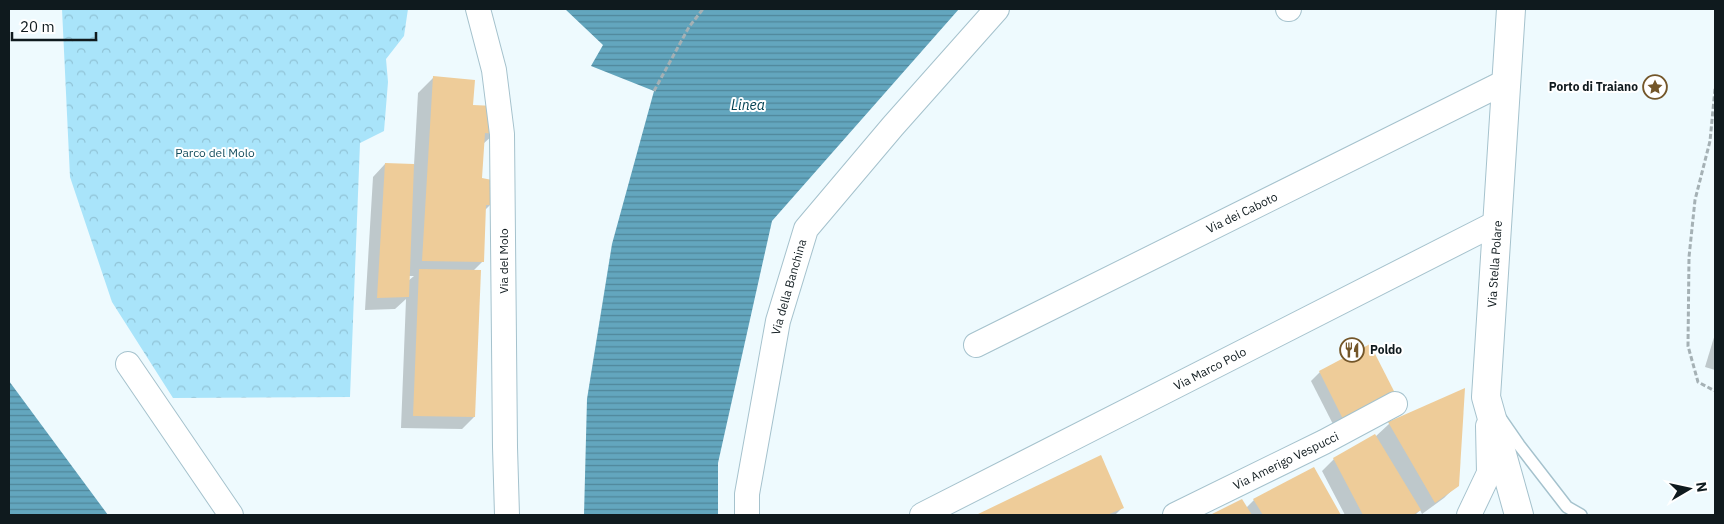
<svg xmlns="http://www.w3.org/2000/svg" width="1724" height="524" viewBox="0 0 1724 524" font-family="'IBM Plex Sans',sans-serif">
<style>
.park{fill:url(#park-crowns)}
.water{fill:url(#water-rules)}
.shadow{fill:#0003;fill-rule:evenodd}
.building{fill:#ec9}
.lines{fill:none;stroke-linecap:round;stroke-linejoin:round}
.service-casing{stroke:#a5c2cd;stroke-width:14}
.minor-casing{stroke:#a5c2cd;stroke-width:26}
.tertiary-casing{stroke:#a5c2cd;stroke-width:30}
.path{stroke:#a5b1b5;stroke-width:3;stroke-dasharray:5 2.5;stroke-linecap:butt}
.service{stroke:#fff;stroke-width:11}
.minor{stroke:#fff;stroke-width:24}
.tertiary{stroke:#fff;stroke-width:28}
.labels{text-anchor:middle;stroke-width:4;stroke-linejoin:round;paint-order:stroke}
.poi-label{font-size:12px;font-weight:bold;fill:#0f1a1e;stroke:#fff;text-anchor:end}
.park-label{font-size:12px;fill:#144d5e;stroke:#fff}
.street-label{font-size:12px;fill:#0f1a1e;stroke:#fff}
.water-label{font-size:14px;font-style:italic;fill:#024152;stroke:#fff}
</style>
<defs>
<pattern id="park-crowns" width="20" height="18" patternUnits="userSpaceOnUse" patternTransform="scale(1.25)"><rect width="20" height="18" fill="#a9e4fa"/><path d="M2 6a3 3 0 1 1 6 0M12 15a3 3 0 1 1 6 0" fill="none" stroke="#90c3d6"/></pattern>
<pattern id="water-rules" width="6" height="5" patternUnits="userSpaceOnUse" patternTransform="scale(1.25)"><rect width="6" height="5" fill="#63a6be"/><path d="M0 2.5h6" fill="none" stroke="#50869a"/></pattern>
</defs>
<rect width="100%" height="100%" fill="#eefafe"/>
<!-- park -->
<polygon class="park" points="62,9 408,9 404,36 386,59 388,82 384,131 360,143 350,397 173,398 112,302 70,177"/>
<!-- water -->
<g class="water">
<polygon points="565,9 959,9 772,221 718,463 718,515 584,515 587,399 612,244 654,91 591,66 603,45"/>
<polygon points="9,381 108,515 9,515"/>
</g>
<!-- shadow -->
<g class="shadow">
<path d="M 433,78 L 472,106 L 494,134 L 483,144 L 480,179 L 490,205 L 485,210 L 483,261 L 473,271 L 474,417 L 462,429 L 401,428 L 406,299 L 395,309 L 365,310 L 373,177 L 385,164 L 414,165 L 418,93 ZM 408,276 L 414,276 L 408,281 Z"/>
<polygon points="1715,334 1715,370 1705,367"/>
<polygon points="1320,372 1395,397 1337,432 1311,381"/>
<polygon points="1463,390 1457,485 1444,498 1422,514 1420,510 1415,515 1345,515 1322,471 1334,459 1375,437 1389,424"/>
<polygon points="1101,456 1122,508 1115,515 979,515"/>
<polygon points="1314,468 1339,515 1213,515 1241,501 1246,508 1254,500"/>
</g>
<!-- building -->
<g class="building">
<polygon points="433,76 475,80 473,105 495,106 495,134 485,133 482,178 492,180 491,205 486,205 484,262 422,261"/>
<polygon points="385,163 414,164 409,297 377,298"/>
<polygon points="419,269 481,270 475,417 413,416"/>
<polygon points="1370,344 1397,397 1346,425 1319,371"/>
<polygon points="1465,388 1459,486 1435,503 1388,422"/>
<polygon points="1375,434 1421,510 1413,515 1363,515 1333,458"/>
<polygon points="1101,455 1124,508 1107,515 976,515"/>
<polygon points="1314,467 1341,515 1263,515 1253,499"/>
<polygon points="1242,499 1252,515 1210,515"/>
</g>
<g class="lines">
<!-- service casing -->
<g class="service-casing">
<polyline id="service" points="1501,419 1519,445 1567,507 1581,515"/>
</g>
<!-- minor casing -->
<g class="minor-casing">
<g id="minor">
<polyline points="478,9 494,70 502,134 505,447 507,515"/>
<polyline points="1288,9 1289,9"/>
<polyline points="976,345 1507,81"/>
<polyline points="128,364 231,515"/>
<polyline points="747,515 747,494 778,321 806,229 893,126 997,9"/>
<polyline points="922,515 1498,222"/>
<polyline points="1175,515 1324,442 1395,404"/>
<polyline points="1469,515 1489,473 1488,426"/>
</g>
</g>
<!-- tertiary casing -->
<g class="tertiary-casing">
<polyline id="tertiary" points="1511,9 1486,397 1519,515"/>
</g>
<!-- path -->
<g class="path">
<polyline points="1715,89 1710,141 1695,200 1689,257 1688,346 1698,382 1715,391"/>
<polyline points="654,91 689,27 703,9"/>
</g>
<!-- service -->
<use href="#service" class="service"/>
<!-- minor -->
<use href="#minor" class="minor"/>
<!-- tertiary -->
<use href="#tertiary" class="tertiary"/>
</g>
<!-- icons -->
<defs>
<g id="sight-ring" transform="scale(1.25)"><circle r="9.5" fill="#fff" stroke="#735629" stroke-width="1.5"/><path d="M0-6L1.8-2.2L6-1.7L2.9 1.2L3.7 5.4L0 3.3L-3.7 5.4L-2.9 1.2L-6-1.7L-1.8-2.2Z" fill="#735629"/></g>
<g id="restaurant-ring" transform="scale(1.25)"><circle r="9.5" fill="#fff" stroke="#735629" stroke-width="1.5"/><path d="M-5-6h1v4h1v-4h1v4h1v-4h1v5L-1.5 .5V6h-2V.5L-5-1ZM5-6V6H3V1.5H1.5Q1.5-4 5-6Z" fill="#735629"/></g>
</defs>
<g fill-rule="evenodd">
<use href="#sight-ring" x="1655" y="87"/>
<use href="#restaurant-ring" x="1352" y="350"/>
</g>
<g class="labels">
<!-- poi labels -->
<g class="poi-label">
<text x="1638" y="91">Porto di Traiano</text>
<text x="1370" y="354" text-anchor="start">Poldo</text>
</g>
<!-- park labels -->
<g class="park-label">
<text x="215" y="157">Parco del Molo</text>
</g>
<!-- street labels -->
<g class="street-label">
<text transform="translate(1242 213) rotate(-26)" y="4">Via dei Caboto</text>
<text transform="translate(504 261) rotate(-90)" y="4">Via del Molo</text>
<text transform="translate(1495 264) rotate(-86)" y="4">Via Stella Polare</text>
<text transform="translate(789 287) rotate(-74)" y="4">Via della Banchina</text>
<text transform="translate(1210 369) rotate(-27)" y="4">Via Marco Polo</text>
<text transform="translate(1286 461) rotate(-26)" y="4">Via Amerigo Vespucci</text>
</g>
<!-- water labels -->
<g class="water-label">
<text x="748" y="110">Linea</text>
</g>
</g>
<!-- border -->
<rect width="1724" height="524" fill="none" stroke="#0f1a1e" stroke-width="20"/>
<!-- north arrow -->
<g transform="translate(1689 489) rotate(81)" stroke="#ffffff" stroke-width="4" paint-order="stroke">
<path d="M0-4L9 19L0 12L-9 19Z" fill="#0f1a1e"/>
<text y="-8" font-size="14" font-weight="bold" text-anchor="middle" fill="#0f1a1e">N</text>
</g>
<!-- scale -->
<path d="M12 32v8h84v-8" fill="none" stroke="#0f1a1e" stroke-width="2.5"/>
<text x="20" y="32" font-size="15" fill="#0f1a1e" stroke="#ffffff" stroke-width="4" paint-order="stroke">20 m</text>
</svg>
